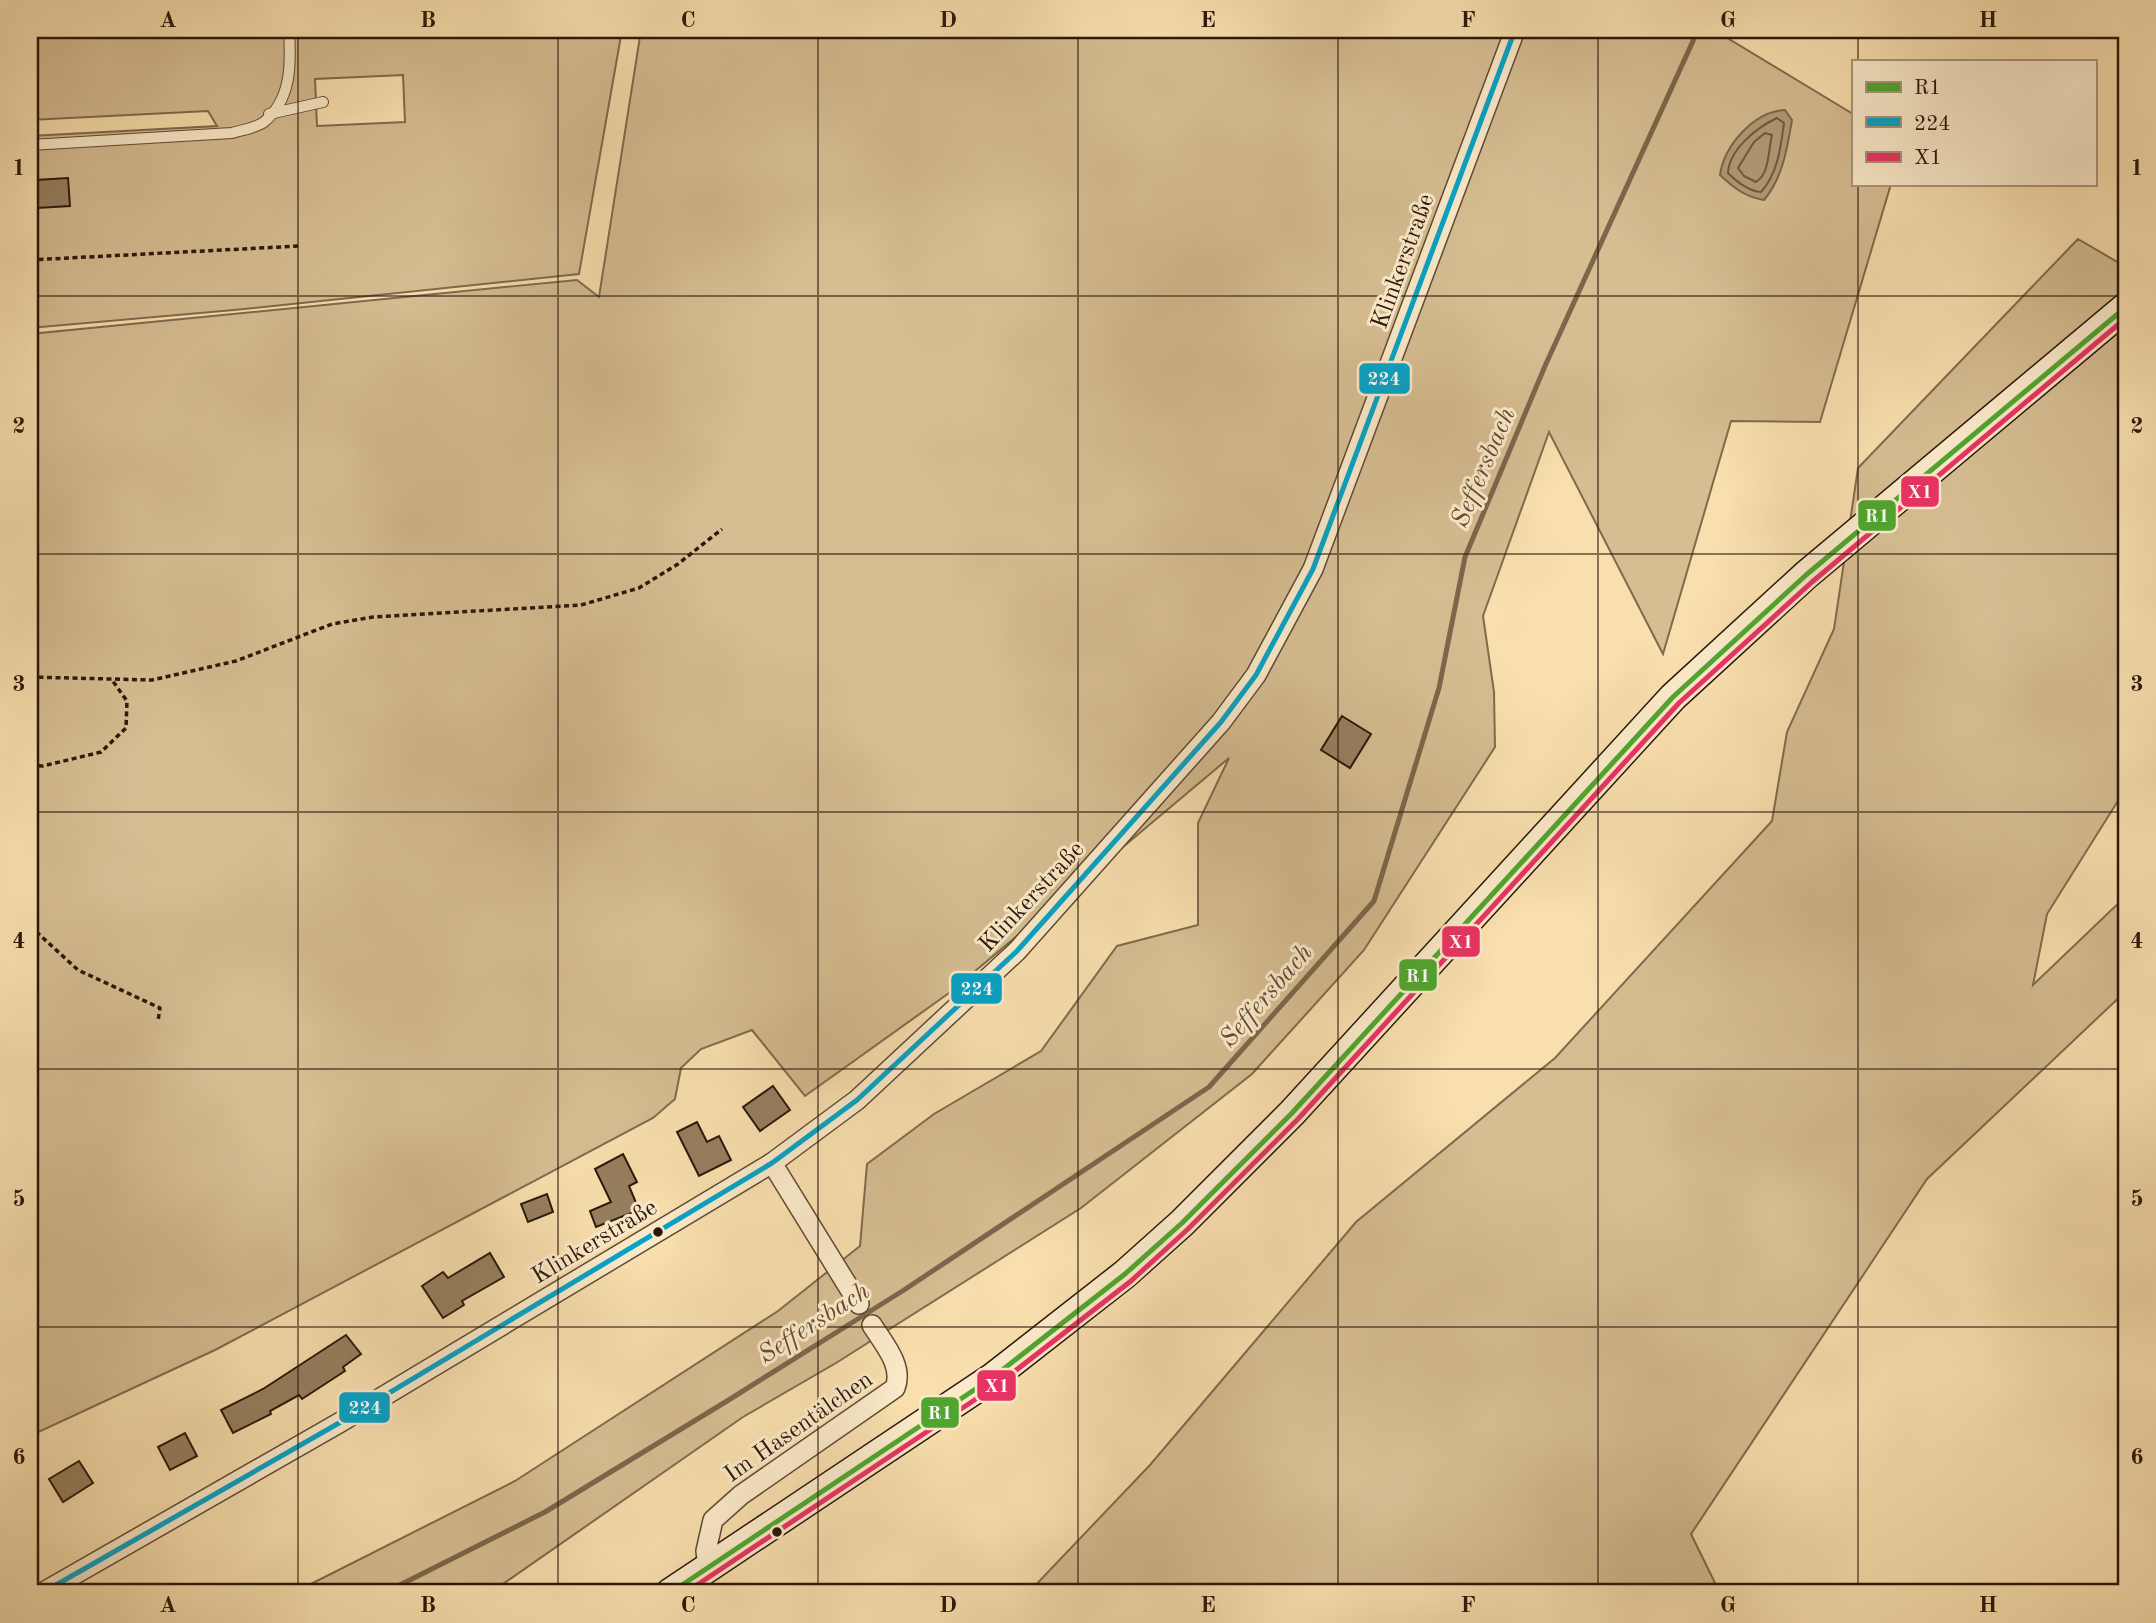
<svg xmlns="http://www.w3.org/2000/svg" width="2156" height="1623" viewBox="0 0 2156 1623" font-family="'Old Standard TT',serif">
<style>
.green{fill:#d6bd92;stroke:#806a4e;stroke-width:2;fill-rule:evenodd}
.water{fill:#b39b76;stroke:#7c674b;stroke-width:2}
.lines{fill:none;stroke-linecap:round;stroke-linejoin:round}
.shore{stroke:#6e5a40;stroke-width:2}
.stream{stroke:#7c674b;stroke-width:5}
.building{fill:#967f5f;stroke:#2a180a;stroke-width:2}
.service-casing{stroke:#5e4a33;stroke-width:12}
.minor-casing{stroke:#5e4a33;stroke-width:22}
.secondary-casing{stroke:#2a180a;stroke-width:31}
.path{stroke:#2a180a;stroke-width:3.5;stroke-dasharray:5 3.5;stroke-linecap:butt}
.service{stroke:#fbeaca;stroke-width:10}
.minor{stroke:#fbeaca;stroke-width:19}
.secondary{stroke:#fbeaca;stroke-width:28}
.bus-1-casing{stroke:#fbeaca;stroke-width:10}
.bus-2-casing{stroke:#fbeaca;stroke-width:10}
.bus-3-casing{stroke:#fbeaca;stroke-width:10}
.bus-1{stroke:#4fa62f;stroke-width:5}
.bus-2{stroke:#06a3c8;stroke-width:5}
.bus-3{stroke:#e83363;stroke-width:5}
.grid{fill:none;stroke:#2a180a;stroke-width:2;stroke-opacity:0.55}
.bus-dot{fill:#2a180a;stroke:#fbeaca;stroke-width:2.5}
.labels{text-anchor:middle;stroke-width:6;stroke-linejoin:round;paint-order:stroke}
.street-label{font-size:24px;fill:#2a180a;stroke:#fbeaca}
.water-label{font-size:26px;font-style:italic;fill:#614c35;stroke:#fbeaca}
.line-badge{stroke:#fbeaca;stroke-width:2.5}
.badge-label{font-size:19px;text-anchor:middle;font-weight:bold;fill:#fff}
.neatline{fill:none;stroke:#2a180a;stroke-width:2.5}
.grid-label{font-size:23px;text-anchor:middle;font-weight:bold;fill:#2a180a}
</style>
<rect width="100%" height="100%" fill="#f9dfae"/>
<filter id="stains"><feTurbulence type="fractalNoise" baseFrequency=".00286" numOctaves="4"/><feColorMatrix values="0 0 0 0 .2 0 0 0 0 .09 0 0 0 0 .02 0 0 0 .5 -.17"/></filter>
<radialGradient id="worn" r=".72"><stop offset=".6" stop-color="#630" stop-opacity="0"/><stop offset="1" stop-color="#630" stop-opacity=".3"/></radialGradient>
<!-- green -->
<g class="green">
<path d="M 30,30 L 622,30 L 579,274 L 234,310 L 30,328 L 30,136 L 217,126 L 208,111 L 30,120 ZM 403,75 L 405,122 L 317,126 L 315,79 Z"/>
<polygon points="641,30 1714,30 1853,114 1853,184 1891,184 1820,422 1731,421 1663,654 1549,432 1483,616 1494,692 1495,747 1364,950 1252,1074 1081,1208 836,1363 743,1417 490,1593 293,1593 515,1481 778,1311 860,1246 867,1164 934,1114 1041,1051 1117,946 1198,925 1198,823 1229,758 949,993 805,1096 752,1030 701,1049 681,1068 675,1099 653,1118 215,1350 30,1436 30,334 577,280 599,297"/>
<polygon points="2078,239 2126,267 2126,788 2047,914 2033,985 2126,896 2126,991 1927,1179 1691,1534 1720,1593 1028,1593 1150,1465 1356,1222 1555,1058 1772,821 1787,732 1834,629 1858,468"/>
</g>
<!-- water -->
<path class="water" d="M 1785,110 L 1792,120 C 1787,149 1783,177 1764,200 C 1745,197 1734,188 1720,175 C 1724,146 1754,111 1785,110 Z"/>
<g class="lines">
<!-- shore -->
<g class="shore">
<path d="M 1777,118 L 1784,123 C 1781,145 1778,174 1761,192 C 1748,191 1737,182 1728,173 C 1729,149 1758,127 1777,118 Z"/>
<path d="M 1765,133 L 1772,135 C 1768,150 1770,173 1756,182 L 1744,176 L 1738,168 L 1754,142 Z"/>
</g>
<!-- stream -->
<polyline class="stream" points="384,1593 545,1512 727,1401 904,1290 1209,1087 1374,901 1439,688 1465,557 1545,366 1698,30"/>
</g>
<!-- building -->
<g class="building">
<polygon points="68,178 70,206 37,208 35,180"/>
<polygon points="1342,716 1371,734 1350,768 1321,750"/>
<polygon points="773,1086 790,1110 760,1131 743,1107"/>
<polygon points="697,1122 707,1142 719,1136 731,1160 699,1176 677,1132"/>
<polygon points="623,1154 637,1182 629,1186 639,1210 596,1227 590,1211 611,1202 595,1169"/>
<polygon points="547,1194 553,1212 528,1222 521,1204"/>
<polygon points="490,1253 504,1277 462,1301 464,1305 443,1318 422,1286 443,1272 448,1278"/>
<polygon points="346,1335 361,1354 343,1367 345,1371 302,1399 299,1395 270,1411 271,1414 233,1433 221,1410 263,1389"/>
<polygon points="185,1433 197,1456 170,1470 158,1447"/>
<polygon points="79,1461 93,1483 63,1502 49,1479"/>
</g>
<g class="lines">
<!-- service casing -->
<g class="service-casing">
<g id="service">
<polyline points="269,114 323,102"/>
<path d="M 30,145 L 232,133 C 242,130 256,128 264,122 C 292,99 291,63 289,30"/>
</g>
</g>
<!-- minor casing -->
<g class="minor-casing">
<g id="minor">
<polyline points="772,1163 859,1304"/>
<path d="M 708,1568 L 706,1551 L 713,1520 L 741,1495 L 895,1388 C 904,1366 883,1343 872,1325"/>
<polyline points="42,1593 339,1423 772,1163 857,1100 1017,951 1221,722 1256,675 1313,569 1515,30"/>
</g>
</g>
<!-- secondary casing -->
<g class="secondary-casing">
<polyline id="secondary" points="670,1593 992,1378 1125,1274 1182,1223 1292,1113 1673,697 1806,575 2126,307"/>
</g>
<!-- path -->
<g class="path">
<polyline points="30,260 299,246"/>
<polyline points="30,677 152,680 236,661 332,624 373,617 581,605 639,588 678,564 722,529"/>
<polyline points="30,765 43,766 101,752 126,728 127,701 112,680"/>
<polyline points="30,926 78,970 160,1008 158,1021"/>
</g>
<!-- service -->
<use href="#service" class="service"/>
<!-- minor -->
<use href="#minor" class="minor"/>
<!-- secondary -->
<use href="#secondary" class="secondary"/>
<!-- bus-1 casing -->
<g class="bus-1-casing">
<polyline id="bus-1" points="670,1593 992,1378 1125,1274 1182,1223 1292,1113 1673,697 1806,575 2126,307"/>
</g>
<!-- bus-2 casing -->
<g class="bus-2-casing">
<polyline id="bus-2" points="42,1593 339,1423 772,1163 857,1100 1017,951 1221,722 1256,675 1313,569 1515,30"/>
</g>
<!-- bus-3 casing -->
<g class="bus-3-casing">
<polyline id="bus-3" points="685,1593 997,1385 1131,1281 1188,1229 1298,1119 1679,703 1812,582 2126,318"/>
</g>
<!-- bus-1 -->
<use href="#bus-1" class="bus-1"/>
<!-- bus-2 -->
<use href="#bus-2" class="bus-2"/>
<!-- bus-3 -->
<use href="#bus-3" class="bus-3"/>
</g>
<!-- grid -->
<path class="grid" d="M 298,30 L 298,1593M 558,30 L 558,1593M 818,30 L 818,1593M 1078,30 L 1078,1593M 1338,30 L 1338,1593M 1598,30 L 1598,1593M 1858,30 L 1858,61M 1858,184 L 1858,1593M 30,296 L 2126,296M 30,554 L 2126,554M 30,812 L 2126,812M 30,1069 L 2126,1069M 30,1327 L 2126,1327"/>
<!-- markers -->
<g class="bus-dot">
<circle cx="658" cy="1232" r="6"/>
<circle cx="777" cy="1532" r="6"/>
</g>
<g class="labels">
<!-- street labels -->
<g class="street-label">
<text transform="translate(1402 261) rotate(-70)" y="8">Klinkerstraße</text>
<text transform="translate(1031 896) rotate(-47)" y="8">Klinkerstraße</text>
<text transform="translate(594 1241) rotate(-31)" y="8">Klinkerstraße</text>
<text transform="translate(798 1426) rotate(-35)" y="8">Im Hasentälchen</text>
</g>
<!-- water labels -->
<g class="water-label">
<text transform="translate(1482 467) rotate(-67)" y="9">Seffersbach</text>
<text transform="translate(1265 995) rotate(-49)" y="9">Seffersbach</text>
<text transform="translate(813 1322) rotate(-33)" y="9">Seffersbach</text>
</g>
</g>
<g class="line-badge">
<rect x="1358" y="362" width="53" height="33" rx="7" fill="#06a3c8"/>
<rect x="1900" y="475" width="40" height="33" rx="7" fill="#e83363"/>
<rect x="1857" y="499" width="40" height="33" rx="7" fill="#4fa62f"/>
<rect x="1441" y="925" width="40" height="33" rx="7" fill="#e83363"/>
<rect x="1398" y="958" width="40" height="34" rx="7" fill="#4fa62f"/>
<rect x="950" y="972" width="53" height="33" rx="7" fill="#06a3c8"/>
<rect x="976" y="1369" width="41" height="33" rx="7" fill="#e83363"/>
<rect x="338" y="1391" width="53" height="33" rx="7" fill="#06a3c8"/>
<rect x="920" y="1396" width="40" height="33" rx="7" fill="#4fa62f"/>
</g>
<g class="badge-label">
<text x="1384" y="385">224</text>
<text x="1920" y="498">X1</text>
<text x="1877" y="522">R1</text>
<text x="1461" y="948">X1</text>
<text x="1418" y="982">R1</text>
<text x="977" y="995">224</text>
<text x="997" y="1392">X1</text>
<text x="365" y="1414">224</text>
<text x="940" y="1419">R1</text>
</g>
<!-- margin -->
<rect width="2156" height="1623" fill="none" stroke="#f9dfae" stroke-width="77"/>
<!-- legend -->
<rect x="1852" y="60" width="245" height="126" fill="#fbeaca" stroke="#a7967d" stroke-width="2"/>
<rect x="1866" y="82" width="35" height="10" fill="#4fa62f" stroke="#a7967d" stroke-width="2"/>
<text x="1914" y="94" font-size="21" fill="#2a180a">R1</text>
<rect x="1866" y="117" width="35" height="10" fill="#06a3c8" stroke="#a7967d" stroke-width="2"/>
<text x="1914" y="130" font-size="21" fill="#2a180a">224</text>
<rect x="1866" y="152" width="35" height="10" fill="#e83363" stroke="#a7967d" stroke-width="2"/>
<text x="1914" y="164" font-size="21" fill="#2a180a">X1</text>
<rect x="38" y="38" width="2080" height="1546" class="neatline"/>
<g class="grid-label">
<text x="168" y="27">A</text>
<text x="428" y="27">B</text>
<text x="688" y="27">C</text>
<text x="948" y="27">D</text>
<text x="1208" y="27">E</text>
<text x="1468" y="27">F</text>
<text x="1728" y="27">G</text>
<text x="1988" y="27">H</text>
<text x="19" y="175">1</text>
<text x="2137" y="175">1</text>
<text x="19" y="433">2</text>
<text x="2137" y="433">2</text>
<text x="19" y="691">3</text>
<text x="2137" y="691">3</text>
<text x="19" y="948">4</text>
<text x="2137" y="948">4</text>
<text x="19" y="1206">5</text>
<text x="2137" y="1206">5</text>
<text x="19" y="1464">6</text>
<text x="2137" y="1464">6</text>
<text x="168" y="1612">A</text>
<text x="428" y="1612">B</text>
<text x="688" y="1612">C</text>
<text x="948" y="1612">D</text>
<text x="1208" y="1612">E</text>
<text x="1468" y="1612">F</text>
<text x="1728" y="1612">G</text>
<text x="1988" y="1612">H</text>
</g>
<rect width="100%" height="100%" filter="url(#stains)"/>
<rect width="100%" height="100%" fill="url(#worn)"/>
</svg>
